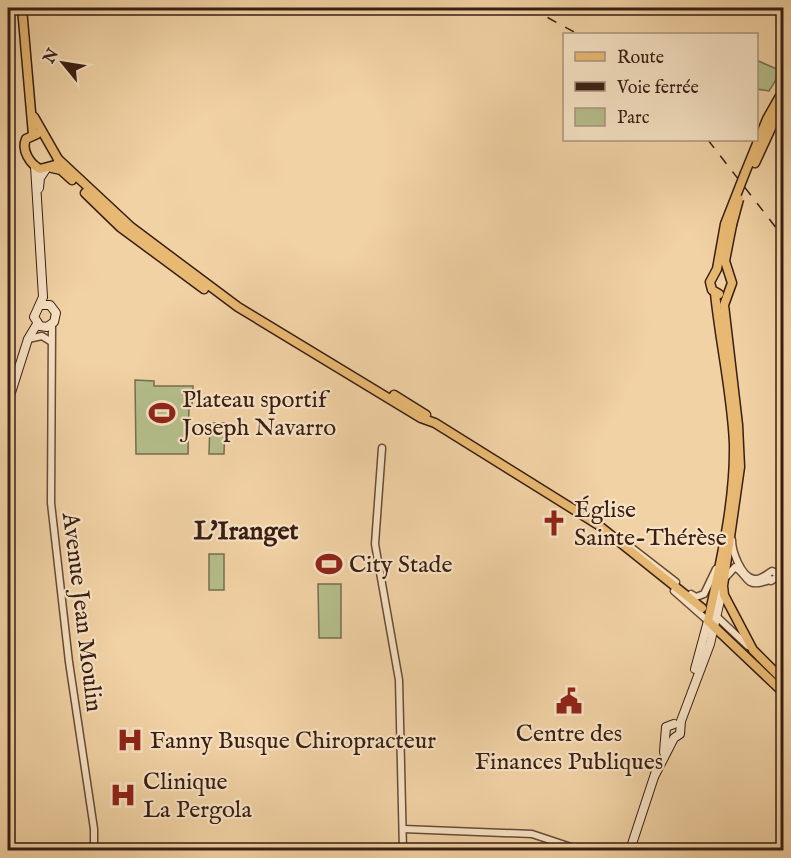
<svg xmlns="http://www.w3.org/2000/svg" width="791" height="858" viewBox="0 0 791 858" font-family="'IM FELL English',serif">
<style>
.green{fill:#b4bd8a;stroke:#766e4f;stroke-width:1.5}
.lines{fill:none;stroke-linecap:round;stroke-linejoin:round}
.primary-tunnel{stroke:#ccae87;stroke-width:8;stroke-dasharray:8 4;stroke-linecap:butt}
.tertiary-casing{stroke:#674b38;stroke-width:9}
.secondary-casing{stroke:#391e14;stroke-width:10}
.primary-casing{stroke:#391e14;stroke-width:11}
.tertiary{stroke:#f6e2c4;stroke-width:6}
.secondary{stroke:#f6e2c4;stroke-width:8}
.primary{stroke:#e8b972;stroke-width:8}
.rail{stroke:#391e14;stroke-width:1.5;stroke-dasharray:10 10;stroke-linecap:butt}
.primary-bridge-casing{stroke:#391e14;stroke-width:11;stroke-linecap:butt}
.primary-bridge{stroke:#e8b972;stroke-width:8}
.labels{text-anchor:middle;stroke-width:4.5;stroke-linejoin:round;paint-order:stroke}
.poi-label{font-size:24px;fill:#391e14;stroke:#f6e2c4;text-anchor:start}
.street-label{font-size:24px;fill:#391e14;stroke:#f6e2c4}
.neighbourhood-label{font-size:26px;font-weight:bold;fill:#391e14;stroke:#f6e2c4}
</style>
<rect width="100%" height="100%" fill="#f1d2a4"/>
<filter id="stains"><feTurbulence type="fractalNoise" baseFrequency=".00333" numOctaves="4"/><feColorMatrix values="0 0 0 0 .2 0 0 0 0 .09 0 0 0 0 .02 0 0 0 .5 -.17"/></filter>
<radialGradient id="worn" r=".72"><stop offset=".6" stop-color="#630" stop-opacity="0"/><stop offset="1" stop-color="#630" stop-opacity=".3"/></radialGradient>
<!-- green -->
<g class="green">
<polygon points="756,60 777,69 779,75 769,91 757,89"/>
<polygon points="135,380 154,381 154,386 193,386 192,405 189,406 188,454 136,454"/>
<polygon points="210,423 225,423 224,454 209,454"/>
<rect x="209" y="554" width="15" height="36"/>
<polygon points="318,584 341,584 341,638 319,638"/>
</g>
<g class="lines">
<!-- primary-tunnel -->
<polyline class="primary-tunnel" points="711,616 723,627"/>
<!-- tertiary casing -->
<g class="tertiary-casing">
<g id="tertiary">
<polyline points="52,325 51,503 69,662 94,829 94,850"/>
<polyline points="28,339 42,336 50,341"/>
<polyline points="382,448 375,544 399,680 403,850"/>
<polyline points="618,537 676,582"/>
<path d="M 732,540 C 732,551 741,577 754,579 C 761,580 767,574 772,571 L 776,573 L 777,577 L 771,581 L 767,575"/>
<path d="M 726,577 L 735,567 C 751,577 743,589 770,580"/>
<polyline points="674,591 708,621"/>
<polyline points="691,594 696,597 704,594 716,569"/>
<polyline points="714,614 748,646"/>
<polyline points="403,829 532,834 580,850"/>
</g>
</g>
<!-- secondary casing -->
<g class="secondary-casing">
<g id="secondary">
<polyline points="35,166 43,297 34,317 40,326 47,327 54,322 56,313 50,305 40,305"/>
<polyline points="39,188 40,178 46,169"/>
<polyline points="8,402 28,339 37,324"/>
<polyline points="695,669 708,621"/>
<polyline points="664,752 666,727 674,724"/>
<polyline points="655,775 674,738 680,734 681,721 710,644 723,587"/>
<polyline points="630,850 656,771"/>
</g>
</g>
<!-- primary casing -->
<g class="primary-casing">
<g id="primary">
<polyline points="22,8 33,135"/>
<polyline points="34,117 58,159"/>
<path d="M 37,134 L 26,139 C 21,150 30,164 40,169 L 55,165"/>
<polyline points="58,159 131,227 238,307 421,418 435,423 597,524 702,608"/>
<polyline points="755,163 784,100"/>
<polyline points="52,168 61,170 72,180"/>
<polyline points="745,173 767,119 784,89"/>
<polyline points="85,193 120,227 204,289"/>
<polyline points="732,225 725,261 732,283 724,305 738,425 740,467 723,586 724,595 753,650 784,681"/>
<path d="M 715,293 C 720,343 732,394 734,444 C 735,503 720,564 708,621 L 784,693"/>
<polyline points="719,294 712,290 710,282 717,269 725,224"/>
<polyline points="394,395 426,415"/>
</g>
</g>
<!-- tertiary -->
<use href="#tertiary" class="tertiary"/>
<!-- secondary -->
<use href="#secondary" class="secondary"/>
<!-- primary -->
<use href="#primary" class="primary"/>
<!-- rail -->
<g class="rail">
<polyline points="530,8 578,34"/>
<polyline points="708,140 784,238"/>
</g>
<!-- primary-bridge casing -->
<g class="primary-bridge-casing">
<g id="primary-bridge">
<polyline points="725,224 745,173"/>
<polyline points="732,225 739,199"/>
</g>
</g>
<!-- primary-bridge -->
<use href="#primary-bridge" class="primary-bridge"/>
</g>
<!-- icons -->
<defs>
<g id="stadium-bare" transform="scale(2.07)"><path d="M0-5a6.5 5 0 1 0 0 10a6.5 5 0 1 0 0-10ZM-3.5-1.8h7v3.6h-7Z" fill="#8f2418" stroke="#f6e2c4" stroke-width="2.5" paint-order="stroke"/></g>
<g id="church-bare" transform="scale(2.07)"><path d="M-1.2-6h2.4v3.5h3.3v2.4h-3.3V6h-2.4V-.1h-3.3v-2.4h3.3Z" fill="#8f2418" stroke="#f6e2c4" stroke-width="2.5" paint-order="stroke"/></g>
<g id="civic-bare" transform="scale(2.07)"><path d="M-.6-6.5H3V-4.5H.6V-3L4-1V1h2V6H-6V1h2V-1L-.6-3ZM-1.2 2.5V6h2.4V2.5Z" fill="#8f2418" stroke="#f6e2c4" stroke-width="2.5" paint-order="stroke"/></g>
<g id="hospital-bare" transform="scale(2.07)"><path d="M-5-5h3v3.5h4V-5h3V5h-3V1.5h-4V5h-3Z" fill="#8f2418" stroke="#f6e2c4" stroke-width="2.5" paint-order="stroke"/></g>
</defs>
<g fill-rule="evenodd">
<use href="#stadium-bare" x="162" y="413"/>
<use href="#church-bare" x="554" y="523"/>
<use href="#stadium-bare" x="329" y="564"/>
<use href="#civic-bare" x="569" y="701"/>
<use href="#hospital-bare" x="130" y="740"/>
<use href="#hospital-bare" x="123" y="795"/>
</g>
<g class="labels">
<!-- poi labels -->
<g class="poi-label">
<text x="182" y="407">Plateau sportif<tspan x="182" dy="28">Joseph Navarro</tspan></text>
<text x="574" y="517">Église<tspan x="574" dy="28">Sainte-Thérèse</tspan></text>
<text x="349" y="572">City Stade</text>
<text x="569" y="741" text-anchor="middle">Centre des<tspan x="569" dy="28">Finances Publiques</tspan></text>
<text x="150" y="748">Fanny Busque Chiropracteur</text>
<text x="143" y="789">Clinique<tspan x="143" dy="28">La Pergola</tspan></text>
</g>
<!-- street labels -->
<g class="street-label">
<text transform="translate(83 612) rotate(83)" y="8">Avenue Jean Moulin</text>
</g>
<!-- neighbourhood labels -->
<g class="neighbourhood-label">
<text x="246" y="539">L'Iranget</text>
</g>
</g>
<!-- margin -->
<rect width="791" height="858" fill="none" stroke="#f1d2a4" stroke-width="30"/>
<rect x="9" y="9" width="773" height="840" fill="none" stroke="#391e14" stroke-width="3"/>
<rect x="15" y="15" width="761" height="828" fill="none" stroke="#391e14" stroke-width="1.5"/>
<!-- legend -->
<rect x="563" y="33" width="195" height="108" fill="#f6e2c4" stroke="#aa947e" stroke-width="1.5"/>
<rect x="575" y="52" width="30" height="9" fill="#e8b972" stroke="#aa947e" stroke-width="1.5"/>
<text x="617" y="63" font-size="18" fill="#391e14">Route</text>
<rect x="575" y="82" width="30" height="9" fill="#391e14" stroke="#aa947e" stroke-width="1.5"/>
<text x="617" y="93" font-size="18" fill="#391e14">Voie ferrée</text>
<rect x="575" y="108" width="30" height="18" fill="#b4bd8a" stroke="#aa947e" stroke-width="1.5"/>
<text x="617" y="123" font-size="18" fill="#391e14">Parc</text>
<!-- north arrow -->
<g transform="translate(63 63) rotate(300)" stroke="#f6e2c4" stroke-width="4.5" paint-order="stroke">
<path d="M0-4.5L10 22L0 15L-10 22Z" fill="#391e14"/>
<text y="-9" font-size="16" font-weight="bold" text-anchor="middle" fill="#391e14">N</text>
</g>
<rect width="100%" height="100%" filter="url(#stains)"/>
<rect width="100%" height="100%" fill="url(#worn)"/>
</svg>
